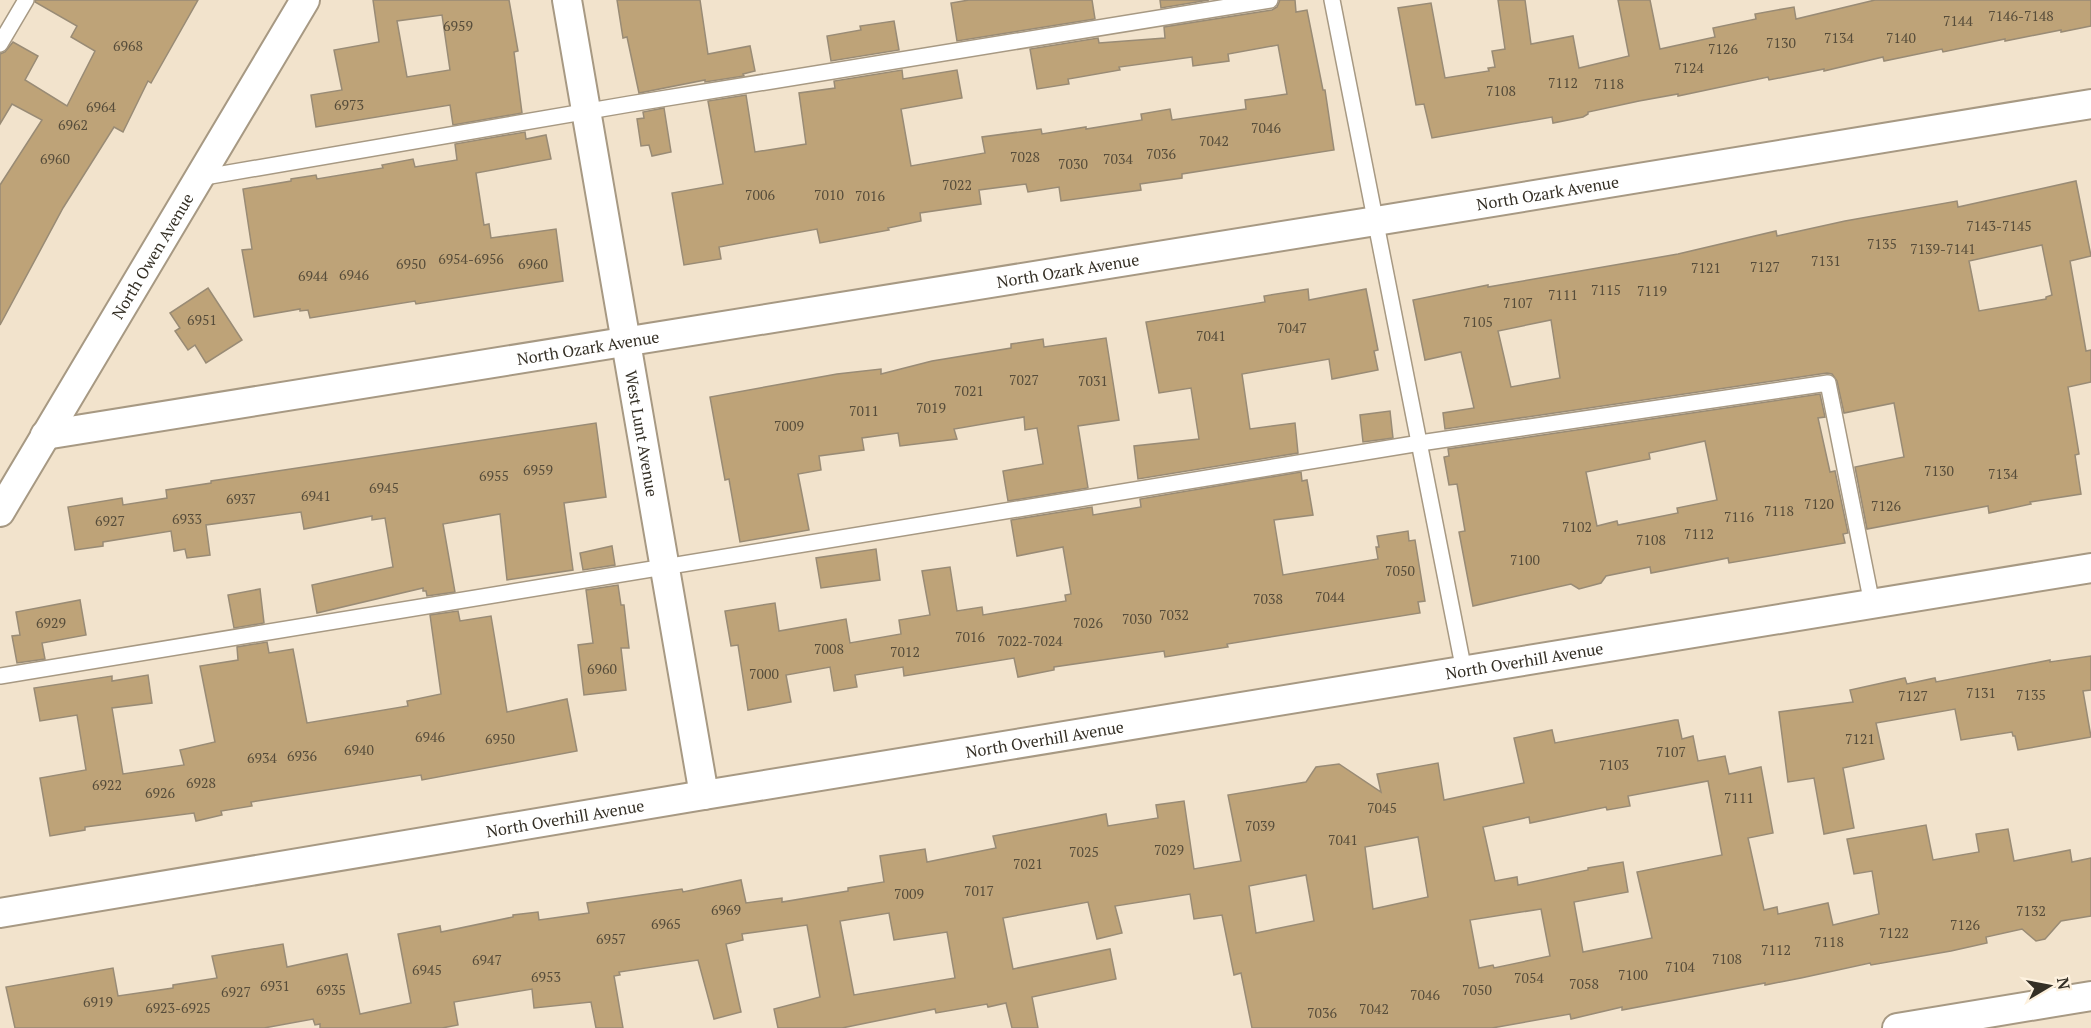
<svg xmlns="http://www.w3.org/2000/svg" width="2091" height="1028" viewBox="0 0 2091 1028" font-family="'PT Serif',serif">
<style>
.building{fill:#bea378;stroke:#998b75;stroke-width:1.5;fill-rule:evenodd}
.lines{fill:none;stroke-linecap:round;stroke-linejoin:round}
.service-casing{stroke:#a79983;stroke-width:18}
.minor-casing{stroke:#a79983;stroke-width:32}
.service{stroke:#fff;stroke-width:15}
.minor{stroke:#fff;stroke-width:28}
.labels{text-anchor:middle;stroke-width:5;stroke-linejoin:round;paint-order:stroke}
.number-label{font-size:14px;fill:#564c3a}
.street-label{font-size:16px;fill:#342f25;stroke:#fdf1de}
</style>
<rect width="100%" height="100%" fill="#f2e3cc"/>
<!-- building -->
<g class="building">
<polygon points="36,0 198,0 151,83 148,81 123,132 114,127 63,208 0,325 0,185 42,120 12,104 0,124 0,54 5,52 13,42 38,56 25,80 67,106 95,51 71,37 77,26 35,2"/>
<path d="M 373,0 L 509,0 L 518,51 L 514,52 L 522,113 L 453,125 L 450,105 L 316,127 L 311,95 L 342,90 L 334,50 L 379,42 ZM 442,15 L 450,70 L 407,77 L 397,21 Z"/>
<polygon points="617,0 700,0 708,54 750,46 755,71 743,74 744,76 705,82 705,80 639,93 627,37 623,38"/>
<polygon points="969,0 1092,0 1095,19 957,41 951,3"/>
<polygon points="1160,0 1209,0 1161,8"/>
<polygon points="1280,0 1295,0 1296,12 1307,10 1323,90 1325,90 1334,150 1182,174 1182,178 1140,184 1141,190 1061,201 1059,187 1028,192 1026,184 979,190 981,204 920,213 921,221 888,228 889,230 820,243 817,229 719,247 721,259 684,265 672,193 723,184 708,101 746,95 755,152 806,144 799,93 835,88 834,81 902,70 903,79 957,70 962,98 901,109 911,166 985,153 982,137 1041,129 1042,134 1086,127 1086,129 1142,120 1141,114 1170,109 1172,120 1246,109 1245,100 1287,94 1278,45 1228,54 1229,61 1193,66 1192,57 1119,67 1120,70 1068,79 1069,84 1037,89 1030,49 1098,38 1099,43 1165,38 1164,27 1272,10 1277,7"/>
<polygon points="1498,0 1525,0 1531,44 1573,36 1579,68 1629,56 1618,0 1650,0 1660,49 1715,37 1713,28 1756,19 1755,14 1794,7 1796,19 1875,0 2091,0 2091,26 2061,32 2061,30 2005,41 2005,39 1943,52 1942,49 1884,61 1883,57 1824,71 1824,69 1769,80 1768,77 1678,96 1678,94 1639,101 1588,112 1588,114 1583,117 1553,123 1552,117 1432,138 1424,104 1416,105 1398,8 1431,3 1445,78 1489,71 1488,68 1495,67 1492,51 1505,49"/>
<polygon points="894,21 899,50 831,61 827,36 861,30 860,26"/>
<polygon points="664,108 671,152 652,156 649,145 641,146 637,119 644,118 643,112"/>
<polygon points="525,132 526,139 546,135 551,159 476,173 484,225 489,224 491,238 556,229 563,281 416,304 415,301 310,318 308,310 300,311 300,309 254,317 242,250 252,249 243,189 291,181 291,179 316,175 317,179 383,168 382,165 413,159 415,167 457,160 455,144"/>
<path d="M 2076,181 L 2091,256 L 2070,261 L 2086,351 L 2091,350 L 2091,382 L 2068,387 L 2079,454 L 2075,455 L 2081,494 L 2030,502 L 2031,504 L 1989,513 L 1988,506 L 1867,529 L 1855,467 L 1904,457 L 1894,403 L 1844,413 L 1837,381 L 1832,374 L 1827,373 L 1445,429 L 1443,413 L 1474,408 L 1461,352 L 1425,360 L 1413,300 L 1488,285 L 1488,287 L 1678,254 L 1776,231 L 1777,236 L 1845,221 L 1957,201 L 1958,207 ZM 2042,245 L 2052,295 L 2046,297 L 2046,299 L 1979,311 L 1969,261 ZM 1551,320 L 1560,378 L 1511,387 L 1498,331 Z"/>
<polygon points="208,288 242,340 206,363 195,345 188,350 175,331 180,328 170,313"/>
<polygon points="1308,289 1309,300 1366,289 1378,350 1374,351 1378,370 1332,379 1329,359 1242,374 1250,429 1295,423 1298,453 1138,479 1134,446 1199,439 1191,388 1159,393 1146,322 1265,302 1264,296"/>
<polygon points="1106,338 1119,420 1078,426 1088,488 1008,501 1003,471 1043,464 1037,428 1025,430 1024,417 954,429 957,439 900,446 898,433 862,438 864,450 819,456 821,470 798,474 809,530 740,542 729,479 725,480 710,397 837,374 881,369 881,374 932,361 1011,348 1011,344 1043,339 1044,347"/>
<path d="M 1820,394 L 1825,417 L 1818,418 L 1830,472 L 1835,471 L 1848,533 L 1843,534 L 1845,543 L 1729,563 L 1728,558 L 1651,573 L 1650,567 L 1606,576 L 1601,583 L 1579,589 L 1571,584 L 1473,606 L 1459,532 L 1465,531 L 1457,484 L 1449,485 L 1444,457 L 1449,456 L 1448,449 ZM 1705,441 L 1717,500 L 1677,508 L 1678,513 L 1618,525 L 1617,521 L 1597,526 L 1586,472 L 1650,459 L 1649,453 Z"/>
<polygon points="1390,411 1393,438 1363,442 1360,415"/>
<polygon points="596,423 606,497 564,503 573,570 507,580 500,514 443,524 455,592 427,596 426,591 423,591 423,588 317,613 312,585 393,567 385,518 372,520 372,516 304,529 301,512 206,525 210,555 187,558 185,549 174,551 171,531 103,542 103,546 75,550 68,507 122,498 123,505 167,498 166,490 211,483 211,481"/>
<polygon points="1301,472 1302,481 1307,480 1313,515 1274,520 1283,575 1378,559 1376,547 1379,547 1377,536 1408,531 1409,541 1415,540 1425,601 1418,602 1420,613 1227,644 1228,647 1165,657 1164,651 1054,667 1054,670 1018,677 1014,658 904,676 903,667 855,675 857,687 834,691 830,667 786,675 791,702 748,710 738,645 731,646 725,611 775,603 779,631 846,619 850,643 901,634 899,620 930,615 922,571 950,567 957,611 982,607 983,615 1066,601 1065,595 1071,594 1063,547 1017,556 1011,520 1092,507 1093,515 1141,507 1140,499"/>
<polygon points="612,546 615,565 583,570 580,553"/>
<polygon points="876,549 880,580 821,588 816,558"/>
<polygon points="618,585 621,605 624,605 629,648 621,648 626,690 584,695 578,645 593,643 586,590"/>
<polygon points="260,589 264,623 234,628 228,595"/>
<polygon points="80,600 86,635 42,643 45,659 17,663 12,636 20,635 16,612"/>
<polygon points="458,611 460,621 491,616 507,712 567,699 577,751 422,780 421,775 251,802 252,806 221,811 222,815 196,821 194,813 85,827 85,830 50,836 40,778 86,770 77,715 40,721 34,688 112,676 112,681 148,675 152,703 112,708 123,774 184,765 180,750 215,742 200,666 238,660 237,647 267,642 269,653 293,649 307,723 408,706 407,701 441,694 430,615"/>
<polygon points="2091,656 2091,690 2083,691 2091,737 2018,750 2015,736 2013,736 2012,732 1961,740 1955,709 1876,723 1884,759 1843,768 1854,828 1824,834 1814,778 1788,782 1779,712 1853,702 1850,690 1905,678 1907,684 1935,678 1936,682 2050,660 2050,662"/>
<path d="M 1675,720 L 1678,720 L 1682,739 L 1693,736 L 1698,761 L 1725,756 L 1729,774 L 1761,767 L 1773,833 L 1748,838 L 1764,910 L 1777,907 L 1778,914 L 1828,903 L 1833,925 L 1879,914 L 1872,871 L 1854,874 L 1847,839 L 1926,825 L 1933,860 L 1979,852 L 1976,834 L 2008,829 L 2014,861 L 2070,850 L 2072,862 L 2091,858 L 2091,916 L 2061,921 L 2045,939 L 2036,941 L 2022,929 L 1986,937 L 1987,943 L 1951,951 L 1871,965 L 1870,963 L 1801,978 L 1765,985 L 1765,983 L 1622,1010 L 1622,1007 L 1571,1019 L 1570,1014 L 1492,1028 L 1252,1028 L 1241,973 L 1234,975 L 1222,915 L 1194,919 L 1190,894 L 1115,906 L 1122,933 L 1097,939 L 1088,902 L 1003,918 L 1013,969 L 1110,949 L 1116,979 L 1032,997 L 1038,1028 L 1012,1028 L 1006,1003 L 988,1007 L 987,1004 L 936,1013 L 935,1009 L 842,1028 L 778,1028 L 774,1009 L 820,997 L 807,925 L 742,934 L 743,940 L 726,944 L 741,1012 L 714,1019 L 698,960 L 619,972 L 620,975 L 614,976 L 623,1028 L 596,1028 L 591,1002 L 534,1008 L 532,989 L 454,1002 L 458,1025 L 442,1028 L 320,1028 L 320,1024 L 315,1025 L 313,1019 L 264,1028 L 15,1028 L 6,987 L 113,968 L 118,996 L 173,988 L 173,985 L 217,978 L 212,956 L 283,944 L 287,967 L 347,954 L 360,1014 L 411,1003 L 398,934 L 440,926 L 441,932 L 513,917 L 513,915 L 538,912 L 539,920 L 589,913 L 587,903 L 682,889 L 683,892 L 741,880 L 746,903 L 782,898 L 782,902 L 848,891 L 848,888 L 884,882 L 880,856 L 925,849 L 927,862 L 996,848 L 993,836 L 1050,825 L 1106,814 L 1108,826 L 1158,818 L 1156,805 L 1184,801 L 1194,869 L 1241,861 L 1228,795 L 1306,782 L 1316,767 L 1339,764 L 1381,792 L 1377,774 L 1438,763 L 1444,800 L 1524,783 L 1514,738 L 1552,730 L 1555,743 ZM 1708,781 L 1722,855 L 1637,872 L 1652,938 L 1583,952 L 1574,902 L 1628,892 L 1623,862 L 1588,868 L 1588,870 L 1518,885 L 1517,877 L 1495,881 L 1483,827 L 1529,817 L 1530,823 L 1606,807 L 1607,810 L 1630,806 L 1628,796 ZM 1418,837 L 1428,897 L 1373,909 L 1365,847 ZM 1306,875 L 1314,921 L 1256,933 L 1249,886 ZM 1541,909 L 1550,956 L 1494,968 L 1493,965 L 1479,968 L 1470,920 ZM 889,913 L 894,940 L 947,932 L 955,978 L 854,995 L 840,921 Z"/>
</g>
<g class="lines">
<!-- service casing -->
<g class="service-casing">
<g id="service">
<polyline points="1332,0 1464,671"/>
<polyline points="0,44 26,0"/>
<polyline points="199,178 630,104 1270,0"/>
<polyline points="0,676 1420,443 1828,383 1872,604"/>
</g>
</g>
<!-- minor casing -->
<g class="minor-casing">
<g id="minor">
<path id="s1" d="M 567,0 L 704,795"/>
<path id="s2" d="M 45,435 L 1376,221 L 2091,104"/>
<path id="s3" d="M 0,512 L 305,0"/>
<path id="s4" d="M 0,913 L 704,795 L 2091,568"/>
<polyline points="1897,1028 2091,996"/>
</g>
</g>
<!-- service -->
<use href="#service" class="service"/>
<!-- minor -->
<use href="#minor" class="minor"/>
</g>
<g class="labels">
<!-- number labels -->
<g class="number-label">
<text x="2021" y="21">7146-7148</text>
<text x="1958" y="26">7144</text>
<text x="458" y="31">6959</text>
<text x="1839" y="43">7134</text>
<text x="1901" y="43">7140</text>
<text x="1781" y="48">7130</text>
<text x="128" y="51">6968</text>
<text x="1723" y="54">7126</text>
<text x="1689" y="73">7124</text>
<text x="1563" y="88">7112</text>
<text x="1609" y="89">7118</text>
<text x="1501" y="96">7108</text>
<text x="349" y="110">6973</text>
<text x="101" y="112">6964</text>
<text x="73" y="130">6962</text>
<text x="1266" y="133">7046</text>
<text x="1214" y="146">7042</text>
<text x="1161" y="159">7036</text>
<text x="1025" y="162">7028</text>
<text x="55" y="164">6960</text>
<text x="1118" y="164">7034</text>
<text x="1073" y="169">7030</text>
<text x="957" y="190">7022</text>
<text x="760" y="200">7006</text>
<text x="829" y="200">7010</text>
<text x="870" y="201">7016</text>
<text x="1999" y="231">7143-7145</text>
<text x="1882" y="249">7135</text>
<text x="1943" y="254">7139-7141</text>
<text x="471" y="264">6954-6956</text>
<text x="1826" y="266">7131</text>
<text x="411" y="269">6950</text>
<text x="533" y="269">6960</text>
<text x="1765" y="272">7127</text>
<text x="1706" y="273">7121</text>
<text x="354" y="280">6946</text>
<text x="313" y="281">6944</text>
<text x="1606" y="295">7115</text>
<text x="1652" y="296">7119</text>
<text x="1563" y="300">7111</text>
<text x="1518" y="308">7107</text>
<text x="202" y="325">6951</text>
<text x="1478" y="327">7105</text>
<text x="1292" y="333">7047</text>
<text x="1211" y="341">7041</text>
<text x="1024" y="385">7027</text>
<text x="1093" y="386">7031</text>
<text x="969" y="396">7021</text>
<text x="931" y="413">7019</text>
<text x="864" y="416">7011</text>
<text x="789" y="431">7009</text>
<text x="538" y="475">6959</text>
<text x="1939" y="476">7130</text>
<text x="2003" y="479">7134</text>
<text x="494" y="481">6955</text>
<text x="384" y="493">6945</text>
<text x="316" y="501">6941</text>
<text x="241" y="504">6937</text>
<text x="1819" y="509">7120</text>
<text x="1886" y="511">7126</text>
<text x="1779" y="516">7118</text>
<text x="1739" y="522">7116</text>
<text x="187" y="524">6933</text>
<text x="110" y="526">6927</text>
<text x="1577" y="532">7102</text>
<text x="1699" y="539">7112</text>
<text x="1651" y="545">7108</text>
<text x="1525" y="565">7100</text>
<text x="1400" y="576">7050</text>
<text x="1330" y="602">7044</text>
<text x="1268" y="604">7038</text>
<text x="1174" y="620">7032</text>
<text x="1137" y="624">7030</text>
<text x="51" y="628">6929</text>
<text x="1088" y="628">7026</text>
<text x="970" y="642">7016</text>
<text x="1030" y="646">7022-7024</text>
<text x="829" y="654">7008</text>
<text x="905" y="657">7012</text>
<text x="602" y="674">6960</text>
<text x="764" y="679">7000</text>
<text x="1981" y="698">7131</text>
<text x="2031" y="700">7135</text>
<text x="1913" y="701">7127</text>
<text x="430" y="742">6946</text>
<text x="500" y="744">6950</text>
<text x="1860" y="744">7121</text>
<text x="359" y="755">6940</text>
<text x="1671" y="757">7107</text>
<text x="302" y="761">6936</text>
<text x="262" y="763">6934</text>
<text x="1614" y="770">7103</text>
<text x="201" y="788">6928</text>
<text x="107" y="790">6922</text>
<text x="160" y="798">6926</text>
<text x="1739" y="803">7111</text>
<text x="1382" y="813">7045</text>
<text x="1260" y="831">7039</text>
<text x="1343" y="845">7041</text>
<text x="1169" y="855">7029</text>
<text x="1084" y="857">7025</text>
<text x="1028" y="869">7021</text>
<text x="979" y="896">7017</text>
<text x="909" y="899">7009</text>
<text x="726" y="915">6969</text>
<text x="2031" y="916">7132</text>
<text x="666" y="929">6965</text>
<text x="1965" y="930">7126</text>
<text x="1894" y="938">7122</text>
<text x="611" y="944">6957</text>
<text x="1829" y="947">7118</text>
<text x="1776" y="955">7112</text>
<text x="1727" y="964">7108</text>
<text x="487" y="965">6947</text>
<text x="1680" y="972">7104</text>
<text x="427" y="975">6945</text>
<text x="1633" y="980">7100</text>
<text x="546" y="982">6953</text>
<text x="1529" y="983">7054</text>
<text x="1584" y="989">7058</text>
<text x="275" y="991">6931</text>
<text x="331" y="995">6935</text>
<text x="1477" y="995">7050</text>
<text x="236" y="997">6927</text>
<text x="1425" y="1000">7046</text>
<text x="98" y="1007">6919</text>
<text x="178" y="1013">6923-6925</text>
<text x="1374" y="1014">7042</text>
<text x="1322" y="1018">7036</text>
</g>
<!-- street labels -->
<g class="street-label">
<text dy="6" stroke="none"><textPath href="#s2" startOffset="1522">North Ozark Avenue</textPath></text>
<text dy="6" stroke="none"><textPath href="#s3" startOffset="298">North Owen Avenue</textPath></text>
<text dy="6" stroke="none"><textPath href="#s2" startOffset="1036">North Ozark Avenue</textPath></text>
<text dy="6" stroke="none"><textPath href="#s2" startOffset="550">North Ozark Avenue</textPath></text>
<text dy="6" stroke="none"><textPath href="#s1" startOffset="440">West Lunt Avenue</textPath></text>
<text dy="6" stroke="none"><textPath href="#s4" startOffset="1545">North Overhill Avenue</textPath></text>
<text dy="6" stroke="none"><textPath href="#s4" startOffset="1059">North Overhill Avenue</textPath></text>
<text dy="6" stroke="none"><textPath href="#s4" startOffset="573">North Overhill Avenue</textPath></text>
</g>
</g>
<!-- north arrow -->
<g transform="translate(2049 986) rotate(80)" stroke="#fdf1de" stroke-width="4.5" paint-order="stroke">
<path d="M0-4.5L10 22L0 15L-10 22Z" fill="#342f25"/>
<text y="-9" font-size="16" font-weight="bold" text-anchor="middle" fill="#342f25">N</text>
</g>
</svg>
